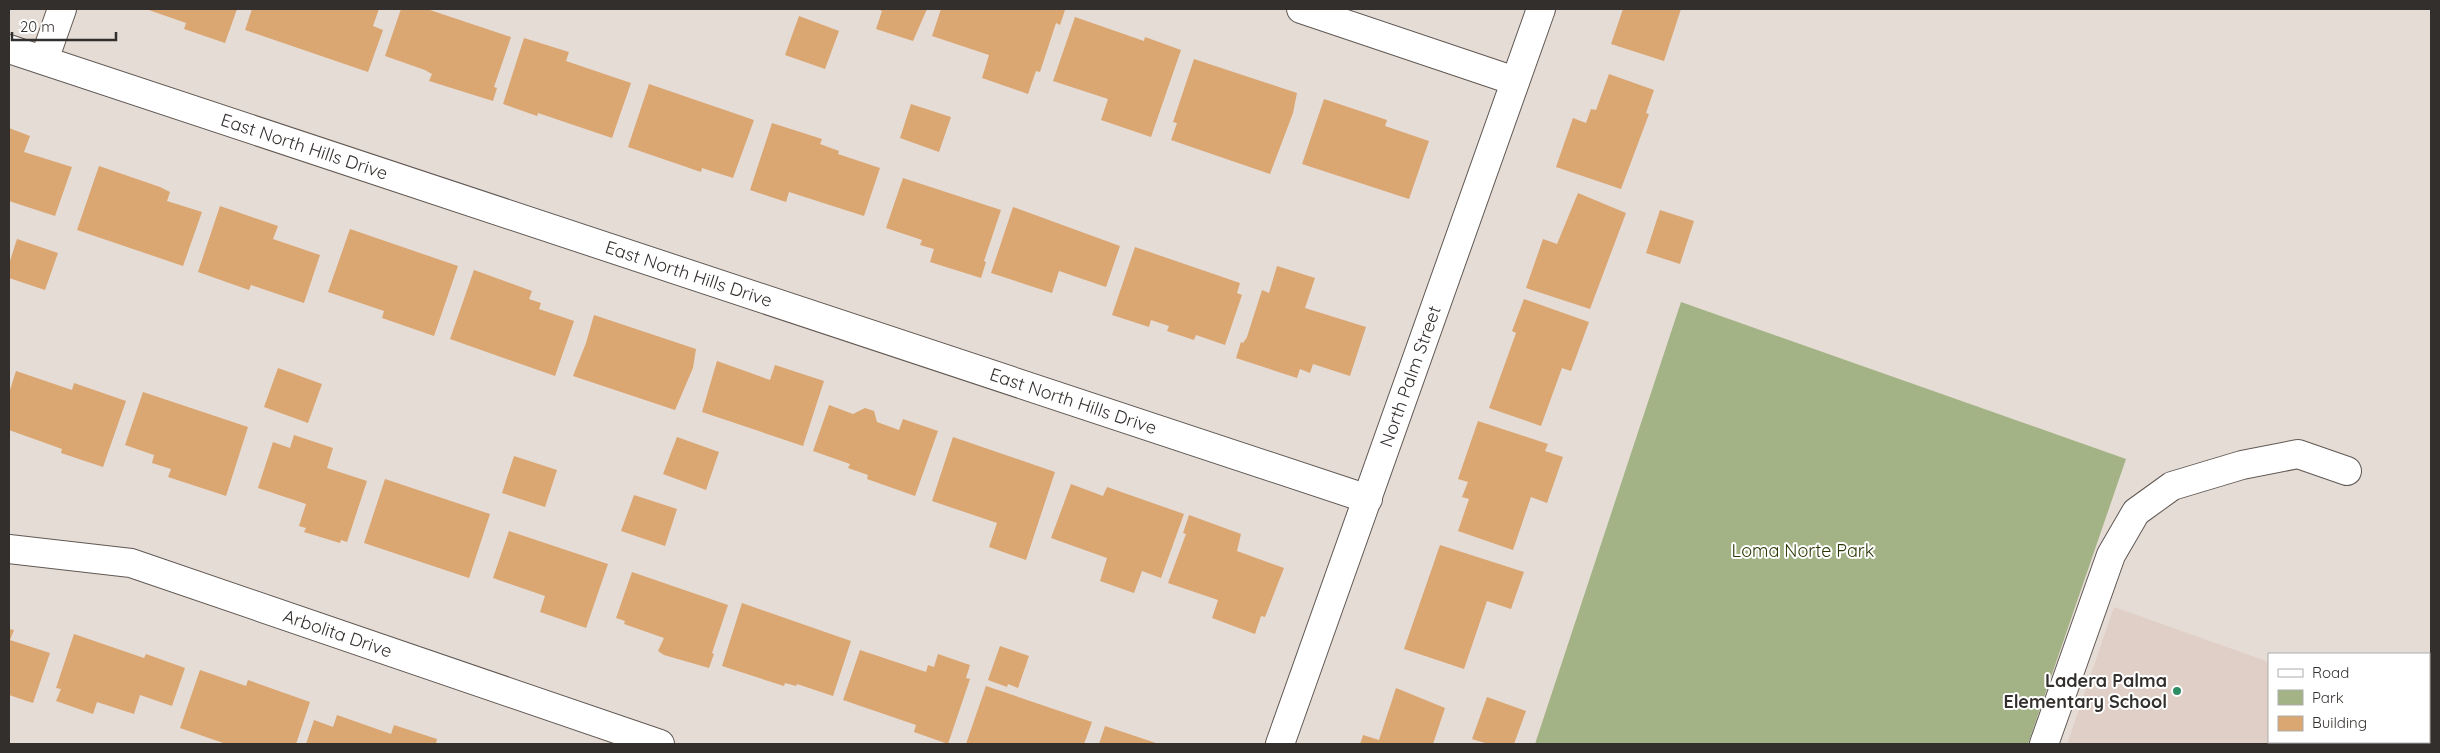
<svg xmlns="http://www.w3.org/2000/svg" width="2440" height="753" viewBox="0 0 2440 753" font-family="Quicksand,sans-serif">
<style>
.built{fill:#dfcfc6}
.green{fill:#a3b385}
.building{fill:#daa672}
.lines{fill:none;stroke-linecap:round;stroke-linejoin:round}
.minor-casing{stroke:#605853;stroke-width:30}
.minor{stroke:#fff;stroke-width:28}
.poi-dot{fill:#2f8d64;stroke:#fff;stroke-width:2}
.labels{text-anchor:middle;stroke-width:4;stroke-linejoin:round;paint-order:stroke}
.street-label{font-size:18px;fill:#332f2d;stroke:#fff}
.park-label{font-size:18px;fill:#2b3805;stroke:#fff}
.poi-label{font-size:18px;font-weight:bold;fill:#332f2d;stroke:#fff;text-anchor:end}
</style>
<rect width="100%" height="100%" fill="#e6dcd6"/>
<!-- built -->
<polygon class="built" points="2114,607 2269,662 2269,742 2429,742 2429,720 2431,720 2431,744 2067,744"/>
<!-- green -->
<polygon class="green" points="1681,302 2126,459 2028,744 1535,744"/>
<!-- building -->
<g class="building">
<polygon points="146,9 237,9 225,43 184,29 186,23"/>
<polygon points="252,9 379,9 373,26 383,30 368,72 245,30"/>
<polygon points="401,9 427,9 511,37 494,87 497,88 493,101 429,81 432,74 425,70 385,56"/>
<polygon points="878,9 927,9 913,41 876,29 882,11"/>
<polygon points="941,9 1062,9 1065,10 1060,25 1056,23 1040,72 1036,71 1028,94 982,78 989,55 932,36"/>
<polygon points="1623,9 1681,9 1664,61 1611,44"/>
<polygon points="799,16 839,31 825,69 785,55"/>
<polygon points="1075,17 1144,41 1145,37 1181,50 1151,137 1101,120 1108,99 1053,81"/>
<polygon points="524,38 569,52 566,61 631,83 612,138 538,113 537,116 503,104"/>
<polygon points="1194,59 1297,93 1293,113 1270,174 1171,140 1177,123 1173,122"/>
<polygon points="1609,74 1654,90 1646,113 1649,114 1621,189 1556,167 1573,118 1586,123 1591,109 1596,110"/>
<polygon points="649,84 754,120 733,178 702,168 701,172 628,147"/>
<polygon points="1324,99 1387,120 1385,126 1429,141 1409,199 1302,164"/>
<polygon points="911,104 951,117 939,152 900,138"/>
<polygon points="772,123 822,139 820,144 839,151 838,154 880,168 864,216 789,192 786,202 750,190"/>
<polygon points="9,128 30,136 24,152 72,167 55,216 9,201"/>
<polygon points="99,166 160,187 170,192 167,201 202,212 183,266 77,230"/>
<polygon points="903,178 1001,210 984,261 986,262 981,278 930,262 934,249 920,245 922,240 886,228"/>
<polygon points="1578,193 1626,213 1590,309 1526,288 1543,239 1557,244"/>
<polygon points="220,206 278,226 273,239 320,255 304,303 251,285 249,290 198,272"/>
<polygon points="1013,207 1120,246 1106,287 1059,271 1052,293 991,273"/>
<polygon points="1660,210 1694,221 1680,264 1646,253"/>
<polygon points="350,229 458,266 434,336 382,318 384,311 328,292"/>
<polygon points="17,239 58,253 45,290 9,278 9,264"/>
<polygon points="1135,247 1240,283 1237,293 1242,295 1225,345 1196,335 1194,340 1167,331 1169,326 1151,320 1149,327 1112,315"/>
<polygon points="1277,266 1315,278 1305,308 1366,327 1350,376 1313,364 1310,373 1300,369 1297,378 1236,358 1241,342 1243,343 1247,337 1262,290 1269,293"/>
<polygon points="474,270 532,291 529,299 541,303 539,309 574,321 555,376 450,339"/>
<polygon points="1524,299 1589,322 1571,371 1562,368 1541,426 1489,408 1516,333 1512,331"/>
<polygon points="594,315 696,349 693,368 675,410 573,376 586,343"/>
<polygon points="717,361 770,380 775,365 824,381 803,446 702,412"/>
<polygon points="278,368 322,384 308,423 264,407"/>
<polygon points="16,371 72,390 74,383 126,401 103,467 61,453 62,449 9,430 9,393"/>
<polygon points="143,392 248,427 226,496 168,477 171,469 152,463 154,455 125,445"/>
<polygon points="829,405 853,414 865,408 874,411 877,422 899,430 903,419 938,431 915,496 867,479 868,475 848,468 850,464 813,451"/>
<polygon points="1478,421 1548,444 1545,451 1563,457 1547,503 1531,497 1513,550 1458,531 1469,499 1462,497 1468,482 1458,479"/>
<polygon points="294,435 333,448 327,468 367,481 347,542 341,540 340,543 304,532 306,528 299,526 306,504 258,488 273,442 290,448"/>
<polygon points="677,437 719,452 706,490 663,474"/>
<polygon points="953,437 1055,472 1026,560 989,547 997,523 932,501"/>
<polygon points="514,456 557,470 545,507 502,493"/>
<polygon points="385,479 490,514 469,578 364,543"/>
<polygon points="1071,484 1103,496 1107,487 1184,514 1161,578 1142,571 1134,593 1100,581 1107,558 1051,538"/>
<polygon points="634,495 677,509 665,546 621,531"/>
<polygon points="1189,515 1241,534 1237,551 1284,568 1265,617 1261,616 1255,634 1212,618 1218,600 1168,583 1186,534 1183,533"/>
<polygon points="509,531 608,564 586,628 540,612 545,596 493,578"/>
<polygon points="1440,545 1524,572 1511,609 1487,601 1464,669 1404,649"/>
<polygon points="632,572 728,605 712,653 714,654 709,668 664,655 658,651 664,638 624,624 625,621 616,618"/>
<polygon points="742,603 851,641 833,696 797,684 796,686 785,683 784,686 722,666"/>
<polygon points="9,629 14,630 10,640 50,653 33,703 9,695"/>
<polygon points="74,634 144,658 146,654 185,668 172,706 140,695 134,714 97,702 93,714 56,701 61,689 56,688"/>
<polygon points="1000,646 1029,656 1018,688 1008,684 1007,687 988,680"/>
<polygon points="860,650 926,672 928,665 934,667 938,654 970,665 966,678 970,679 948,744 914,732 916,725 843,700"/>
<polygon points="200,670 246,686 248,680 310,702 296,744 226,744 180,728"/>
<polygon points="986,686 1092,722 1084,744 966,744"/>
<polygon points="1396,688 1445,708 1433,744 1360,744 1363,735 1379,740"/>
<polygon points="1487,697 1526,711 1514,744 1488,744 1472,739"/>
<polygon points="337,715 391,734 394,725 437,739 436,744 306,744 314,720 333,727"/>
<polygon points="1105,726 1159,744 1099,744"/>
</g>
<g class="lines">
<!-- minor casing -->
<g class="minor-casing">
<g id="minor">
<polyline points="1301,9 1515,81"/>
<path id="s1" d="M 9,49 L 1368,499"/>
<polyline points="44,60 62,9"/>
<path id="s2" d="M 9,549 L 131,563 L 660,744"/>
<path id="s3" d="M 1280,744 L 1541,9"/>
<polyline points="2044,744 2111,555 2136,512 2172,486 2242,465 2298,454 2347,471"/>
</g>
</g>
<!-- minor -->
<use href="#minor" class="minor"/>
</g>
<!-- markers -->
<circle class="poi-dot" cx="2177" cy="691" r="5"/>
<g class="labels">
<!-- street labels -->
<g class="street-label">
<text dy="6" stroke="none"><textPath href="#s1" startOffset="311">East North Hills Drive</textPath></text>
<text dy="6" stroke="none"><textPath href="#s1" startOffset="716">East North Hills Drive</textPath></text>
<text dy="6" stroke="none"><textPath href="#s3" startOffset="390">North Palm Street</textPath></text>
<text dy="6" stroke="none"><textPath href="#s1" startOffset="1121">East North Hills Drive</textPath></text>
<text dy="6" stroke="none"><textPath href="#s2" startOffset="341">Arbolita Drive</textPath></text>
</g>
<!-- park labels -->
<g class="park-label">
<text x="1803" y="557">Loma Norte Park</text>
</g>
<!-- poi labels -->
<g class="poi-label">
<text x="2167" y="687">Ladera Palma<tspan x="2167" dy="21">Elementary School</tspan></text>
</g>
</g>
<!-- border -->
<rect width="2440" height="753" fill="none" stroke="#332f2d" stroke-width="20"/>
<!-- legend -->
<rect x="2268" y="653" width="162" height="90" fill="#ffffff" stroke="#adacab"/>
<rect x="2278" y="669" width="25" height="8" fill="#ffffff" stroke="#adacab"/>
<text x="2312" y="678" font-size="15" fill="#332f2d">Road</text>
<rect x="2278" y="690" width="25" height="15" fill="#a3b385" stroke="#adacab"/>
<text x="2312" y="703" font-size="15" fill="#332f2d">Park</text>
<rect x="2278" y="716" width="25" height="15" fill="#daa672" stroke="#adacab"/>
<text x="2312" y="728" font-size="15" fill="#332f2d">Building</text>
<!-- scale -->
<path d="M12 32v8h104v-8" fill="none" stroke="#332f2d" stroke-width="2.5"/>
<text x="20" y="32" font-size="15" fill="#332f2d" stroke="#ffffff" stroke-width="4" paint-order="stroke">20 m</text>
</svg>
